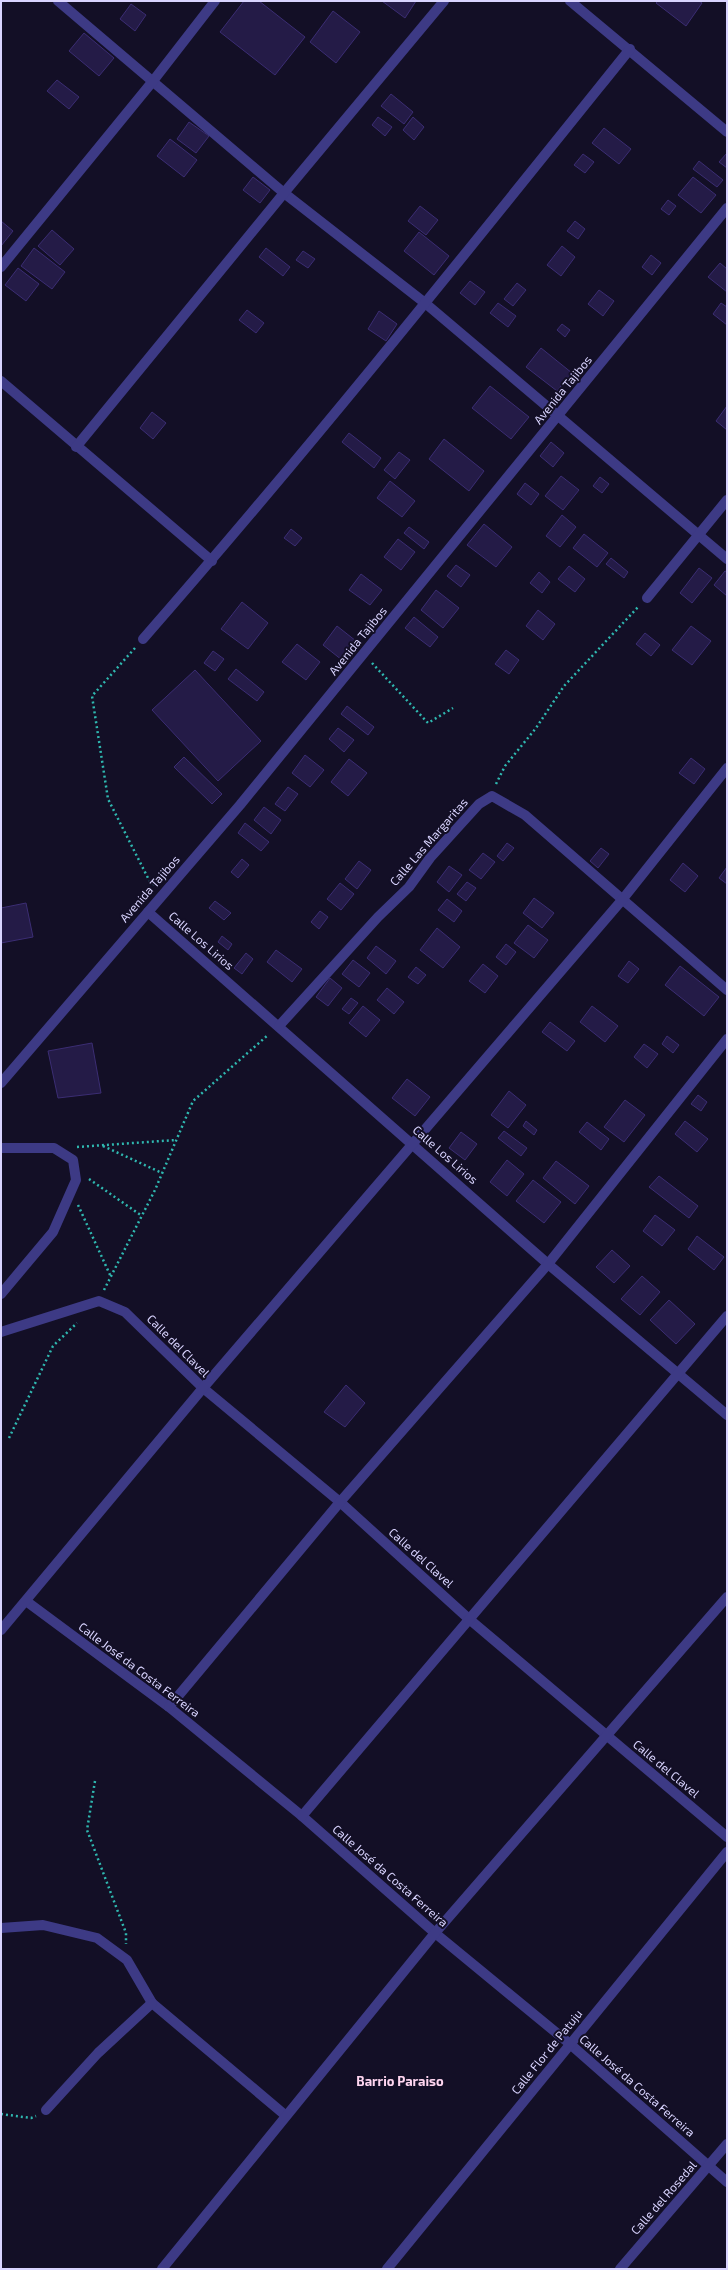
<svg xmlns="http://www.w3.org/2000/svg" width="728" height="2270" viewBox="0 0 728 2270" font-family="'Exo 2',sans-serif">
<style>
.building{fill:#241b47;stroke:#3b2d73}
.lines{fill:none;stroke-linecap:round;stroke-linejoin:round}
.path{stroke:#2fb8b0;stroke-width:2.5;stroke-dasharray:2 3;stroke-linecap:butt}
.minor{stroke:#3d3a85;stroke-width:10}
.labels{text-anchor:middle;stroke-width:4;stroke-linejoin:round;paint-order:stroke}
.street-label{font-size:12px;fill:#d9d4ff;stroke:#130f26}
.neighbourhood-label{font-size:13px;font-weight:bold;fill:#ffd6f0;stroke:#130f26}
</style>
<rect width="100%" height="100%" fill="#130f26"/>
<!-- building -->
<g class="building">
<polygon points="244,1 259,1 305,37 275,75 220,32"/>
<polygon points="382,1 416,1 405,18"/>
<polygon points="658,1 699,1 702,3 686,26 656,3"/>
<polygon points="131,4 146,15 135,31 120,19"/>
<polygon points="333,11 360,32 336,63 310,42"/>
<polygon points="84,33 114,58 99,76 69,51"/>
<polygon points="57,80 79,97 69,109 47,91"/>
<polygon points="391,94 413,112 404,124 381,106"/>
<polygon points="378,117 392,127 385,136 372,125"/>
<polygon points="413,117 424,127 414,140 403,130"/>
<polygon points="189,122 209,136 196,153 177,139"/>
<polygon points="604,128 631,149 619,164 592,143"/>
<polygon points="170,139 197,160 184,177 157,156"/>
<polygon points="727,153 727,168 719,162"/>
<polygon points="583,154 594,162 585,173 574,165"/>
<polygon points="699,161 723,180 717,187 693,169"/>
<polygon points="253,177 270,190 260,203 243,190"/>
<polygon points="693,177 716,195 701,213 678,195"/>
<polygon points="668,200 676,206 669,215 661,209"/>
<polygon points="420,206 438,220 426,235 408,221"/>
<polygon points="1,221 13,231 1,246"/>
<polygon points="575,221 585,229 578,239 567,231"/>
<polygon points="52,230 74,249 60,265 38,246"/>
<polygon points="419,232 449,256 434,275 404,251"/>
<polygon points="562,246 575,257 561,276 547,265"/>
<polygon points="34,248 65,272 52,289 21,266"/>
<polygon points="266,248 290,267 283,276 259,257"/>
<polygon points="303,251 315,259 308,268 296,260"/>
<polygon points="651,255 661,263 652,275 642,267"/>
<polygon points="720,263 727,269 727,292 708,277"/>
<polygon points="18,268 39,284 26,301 5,285"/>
<polygon points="470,281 485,292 475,305 460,293"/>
<polygon points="517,283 526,290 513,306 504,299"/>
<polygon points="599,290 614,301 603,316 588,304"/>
<polygon points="498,303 516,316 508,327 490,313"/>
<polygon points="721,303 727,307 727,325 713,314"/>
<polygon points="247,310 264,323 256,333 239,320"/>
<polygon points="379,311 397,324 386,341 368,329"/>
<polygon points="562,324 570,330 565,337 557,330"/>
<polygon points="541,348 572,373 557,391 526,367"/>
<polygon points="490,386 529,417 511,439 472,408"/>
<polygon points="727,406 727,430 716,421"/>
<polygon points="152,412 166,423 153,439 140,428"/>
<polygon points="349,433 381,458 374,468 342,442"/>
<polygon points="444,439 484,471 469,491 429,459"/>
<polygon points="551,442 564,453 553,467 540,456"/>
<polygon points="399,452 410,460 395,479 384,470"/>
<polygon points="561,476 579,490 563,510 545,496"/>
<polygon points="600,477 609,484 602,493 593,486"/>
<polygon points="390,481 415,501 402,517 377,498"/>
<polygon points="525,483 539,494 531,505 517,494"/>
<polygon points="562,515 576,527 560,547 546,536"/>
<polygon points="484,524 512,547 496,567 467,545"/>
<polygon points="409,527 429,542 424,549 404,533"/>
<polygon points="291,529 302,538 295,546 284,538"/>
<polygon points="584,534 608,553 597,567 573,548"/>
<polygon points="398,539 415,552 401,570 384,557"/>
<polygon points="611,558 628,572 624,578 606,564"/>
<polygon points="456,565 470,575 461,587 447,576"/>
<polygon points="569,566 585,579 575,592 558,579"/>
<polygon points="699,568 712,578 692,603 680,593"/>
<polygon points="725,571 727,572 727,596 714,585"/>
<polygon points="539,572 550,582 542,593 530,583"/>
<polygon points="361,574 382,590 370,605 349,590"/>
<polygon points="436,590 459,608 443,628 421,610"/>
<polygon points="242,602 268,623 248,649 221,629"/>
<polygon points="538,610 555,624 543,640 526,626"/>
<polygon points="414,617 438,637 430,647 405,628"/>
<polygon points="337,626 356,641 342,660 323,645"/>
<polygon points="691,626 711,641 692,665 672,650"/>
<polygon points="645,633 660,645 651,656 636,644"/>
<polygon points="297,644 320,662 306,680 282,662"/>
<polygon points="506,650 519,660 509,674 495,664"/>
<polygon points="213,651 224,659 215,671 204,663"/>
<polygon points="236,669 264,692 257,701 228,679"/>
<polygon points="195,670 261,741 218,781 152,710"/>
<polygon points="347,706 374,727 368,735 341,714"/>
<polygon points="338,728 354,740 344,752 329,739"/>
<polygon points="305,755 324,770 310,787 292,773"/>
<polygon points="184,757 222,794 212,804 174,767"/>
<polygon points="691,758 705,769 694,784 679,773"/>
<polygon points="349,759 367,773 348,796 331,782"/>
<polygon points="288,787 298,794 285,811 275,804"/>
<polygon points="264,807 281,820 271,834 254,820"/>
<polygon points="245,823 269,842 261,851 238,833"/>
<polygon points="507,843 514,848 503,861 497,856"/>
<polygon points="601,848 609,854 598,868 590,861"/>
<polygon points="483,853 495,862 481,879 469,870"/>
<polygon points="242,859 249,865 238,878 231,872"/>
<polygon points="359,861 371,870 357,889 345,879"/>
<polygon points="683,863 698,876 685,892 670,880"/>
<polygon points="449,866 462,875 449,892 437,882"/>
<polygon points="727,867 727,884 719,878"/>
<polygon points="467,882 476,888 466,901 457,894"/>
<polygon points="340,883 354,894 341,910 327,899"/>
<polygon points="534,898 554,913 542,928 523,913"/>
<polygon points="447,899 462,911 454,922 438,910"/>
<polygon points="215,901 231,913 224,920 209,908"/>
<polygon points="26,903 33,937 1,943 1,908"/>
<polygon points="320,911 328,917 319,929 311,922"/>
<polygon points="528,925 548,940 534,958 514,943"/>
<polygon points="437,928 460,947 443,968 420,950"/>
<polygon points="222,936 232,944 228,950 218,942"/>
<polygon points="506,944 516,952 506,965 496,957"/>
<polygon points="376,946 396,961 386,974 367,958"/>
<polygon points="276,950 302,969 292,982 267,962"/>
<polygon points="246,953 253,959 242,974 234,968"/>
<polygon points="353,960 370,973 359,987 342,974"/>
<polygon points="629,961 639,969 628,983 618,976"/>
<polygon points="483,964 498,976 485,993 469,981"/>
<polygon points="680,966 719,997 704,1016 665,985"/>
<polygon points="416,967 426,975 418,984 408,977"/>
<polygon points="330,978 342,988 328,1006 316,997"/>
<polygon points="387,988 404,1002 394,1014 377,1000"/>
<polygon points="351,998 358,1003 349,1014 342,1009"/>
<polygon points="363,1006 380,1020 366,1037 349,1023"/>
<polygon points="592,1006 618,1026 605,1042 580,1022"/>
<polygon points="550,1022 575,1041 567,1051 542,1032"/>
<polygon points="667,1036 679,1045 673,1053 662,1044"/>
<polygon points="92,1043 101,1093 58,1098 48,1051"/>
<polygon points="644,1044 658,1054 647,1068 634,1057"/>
<polygon points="407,1079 430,1097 415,1116 392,1098"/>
<polygon points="509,1091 526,1105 508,1128 491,1115"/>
<polygon points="698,1095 707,1102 701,1111 691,1104"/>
<polygon points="625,1100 645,1115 624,1142 604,1127"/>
<polygon points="526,1121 537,1130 534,1135 523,1126"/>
<polygon points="685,1121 708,1139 697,1152 675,1134"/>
<polygon points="587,1122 609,1139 601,1150 579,1132"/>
<polygon points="504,1131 527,1148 521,1156 498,1138"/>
<polygon points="461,1132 477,1144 465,1160 449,1148"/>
<polygon points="507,1160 524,1174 507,1196 490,1182"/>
<polygon points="556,1161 589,1186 575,1204 543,1178"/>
<polygon points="659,1176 698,1206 689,1218 649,1187"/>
<polygon points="533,1180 561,1202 544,1223 516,1201"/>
<polygon points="655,1215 675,1230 662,1246 643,1231"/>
<polygon points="697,1236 724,1257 714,1270 688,1249"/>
<polygon points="612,1250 630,1266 614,1283 596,1267"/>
<polygon points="642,1276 660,1292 640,1315 621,1299"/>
<polygon points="669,1300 695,1324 676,1344 650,1320"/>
<polygon points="346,1385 365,1403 345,1427 324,1412"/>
</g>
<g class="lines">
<!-- path -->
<g class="path">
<polyline points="135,648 92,696 108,799 150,882 155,885"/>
<polyline points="372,663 428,723 453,708"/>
<polyline points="496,784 505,766 536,728 564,686 639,606"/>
<polyline points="103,1146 162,1173"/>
<polyline points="77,1147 176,1140"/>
<polyline points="89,1179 142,1216"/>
<polyline points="78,1205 111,1277"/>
<polyline points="104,1290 155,1190 193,1101 268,1035"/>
<polyline points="9,1438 53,1346 77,1323"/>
<polyline points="95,1781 87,1830 126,1933 126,1944"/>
<polyline points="1,2114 31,2118 36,2116"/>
</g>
<!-- minor -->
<g class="minor">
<polyline points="58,1 284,193 425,303 727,559"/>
<polyline points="570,1 727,132"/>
<polyline points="1,267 153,81 215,1"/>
<polyline points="1,381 212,561"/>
<polyline points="76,447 284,193 444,1"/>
<polyline points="647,598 727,500"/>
<path d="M 143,639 C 311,447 470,248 630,49"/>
<polyline points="148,912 548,1264 727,1415"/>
<polyline points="279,1026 378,917 409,887 430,858 479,804 492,796 525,815 727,990"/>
<polyline points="1,1083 240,805 727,208"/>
<polyline points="1,1148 54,1148 73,1160 76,1180 53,1232 1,1294"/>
<polyline points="1,1332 99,1301 125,1312 203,1388 340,1502 469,1619 727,1837"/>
<polyline points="26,1601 169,1707 302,1816 435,1933 570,2044 727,2182"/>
<polyline points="1,1630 203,1388 622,900 727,768"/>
<polyline points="169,1707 340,1502 548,1264 727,1039"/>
<polyline points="302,1816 727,1316"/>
<polyline points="1,1928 43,1925 97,1938 127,1960 152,2003 285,2115"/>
<polyline points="46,2110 98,2053 152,2003"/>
<polyline points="162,2269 435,1933 727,1597"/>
<polyline points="387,2269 727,1852"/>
<polyline points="620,2269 727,2144"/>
</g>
</g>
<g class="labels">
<!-- street labels -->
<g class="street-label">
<text transform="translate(563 390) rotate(-51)" y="4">Avenida Tajibos</text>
<text transform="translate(358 641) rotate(-51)" y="4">Avenida Tajibos</text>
<text transform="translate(429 842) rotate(-49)" y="4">Calle Las Margaritas</text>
<text transform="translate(150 889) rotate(-49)" y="4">Avenida Tajibos</text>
<text transform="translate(201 941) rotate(41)" y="4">Calle Los Lirios</text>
<text transform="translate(445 1155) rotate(41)" y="4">Calle Los Lirios</text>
<text transform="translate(178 1346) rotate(45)" y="4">Calle del Clavel</text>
<text transform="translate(421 1558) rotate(42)" y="4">Calle del Clavel</text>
<text transform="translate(139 1670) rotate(37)" y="4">Calle José da Costa Ferreira</text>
<text transform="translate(666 1769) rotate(40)" y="4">Calle del Clavel</text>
<text transform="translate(390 1876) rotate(41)" y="4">Calle José da Costa Ferreira</text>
<text transform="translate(547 2052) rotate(-51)" y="4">Calle Flor de Patuju</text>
<text transform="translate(637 2086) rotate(41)" y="4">Calle José da Costa Ferreira</text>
<text transform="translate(664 2198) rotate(-49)" y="4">Calle del Rosedal</text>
</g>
<!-- neighbourhood labels -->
<g class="neighbourhood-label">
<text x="400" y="2086">Barrio Paraiso</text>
</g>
</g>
<!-- border -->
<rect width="728" height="2270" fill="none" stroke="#d9d4ff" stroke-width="4"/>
</svg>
